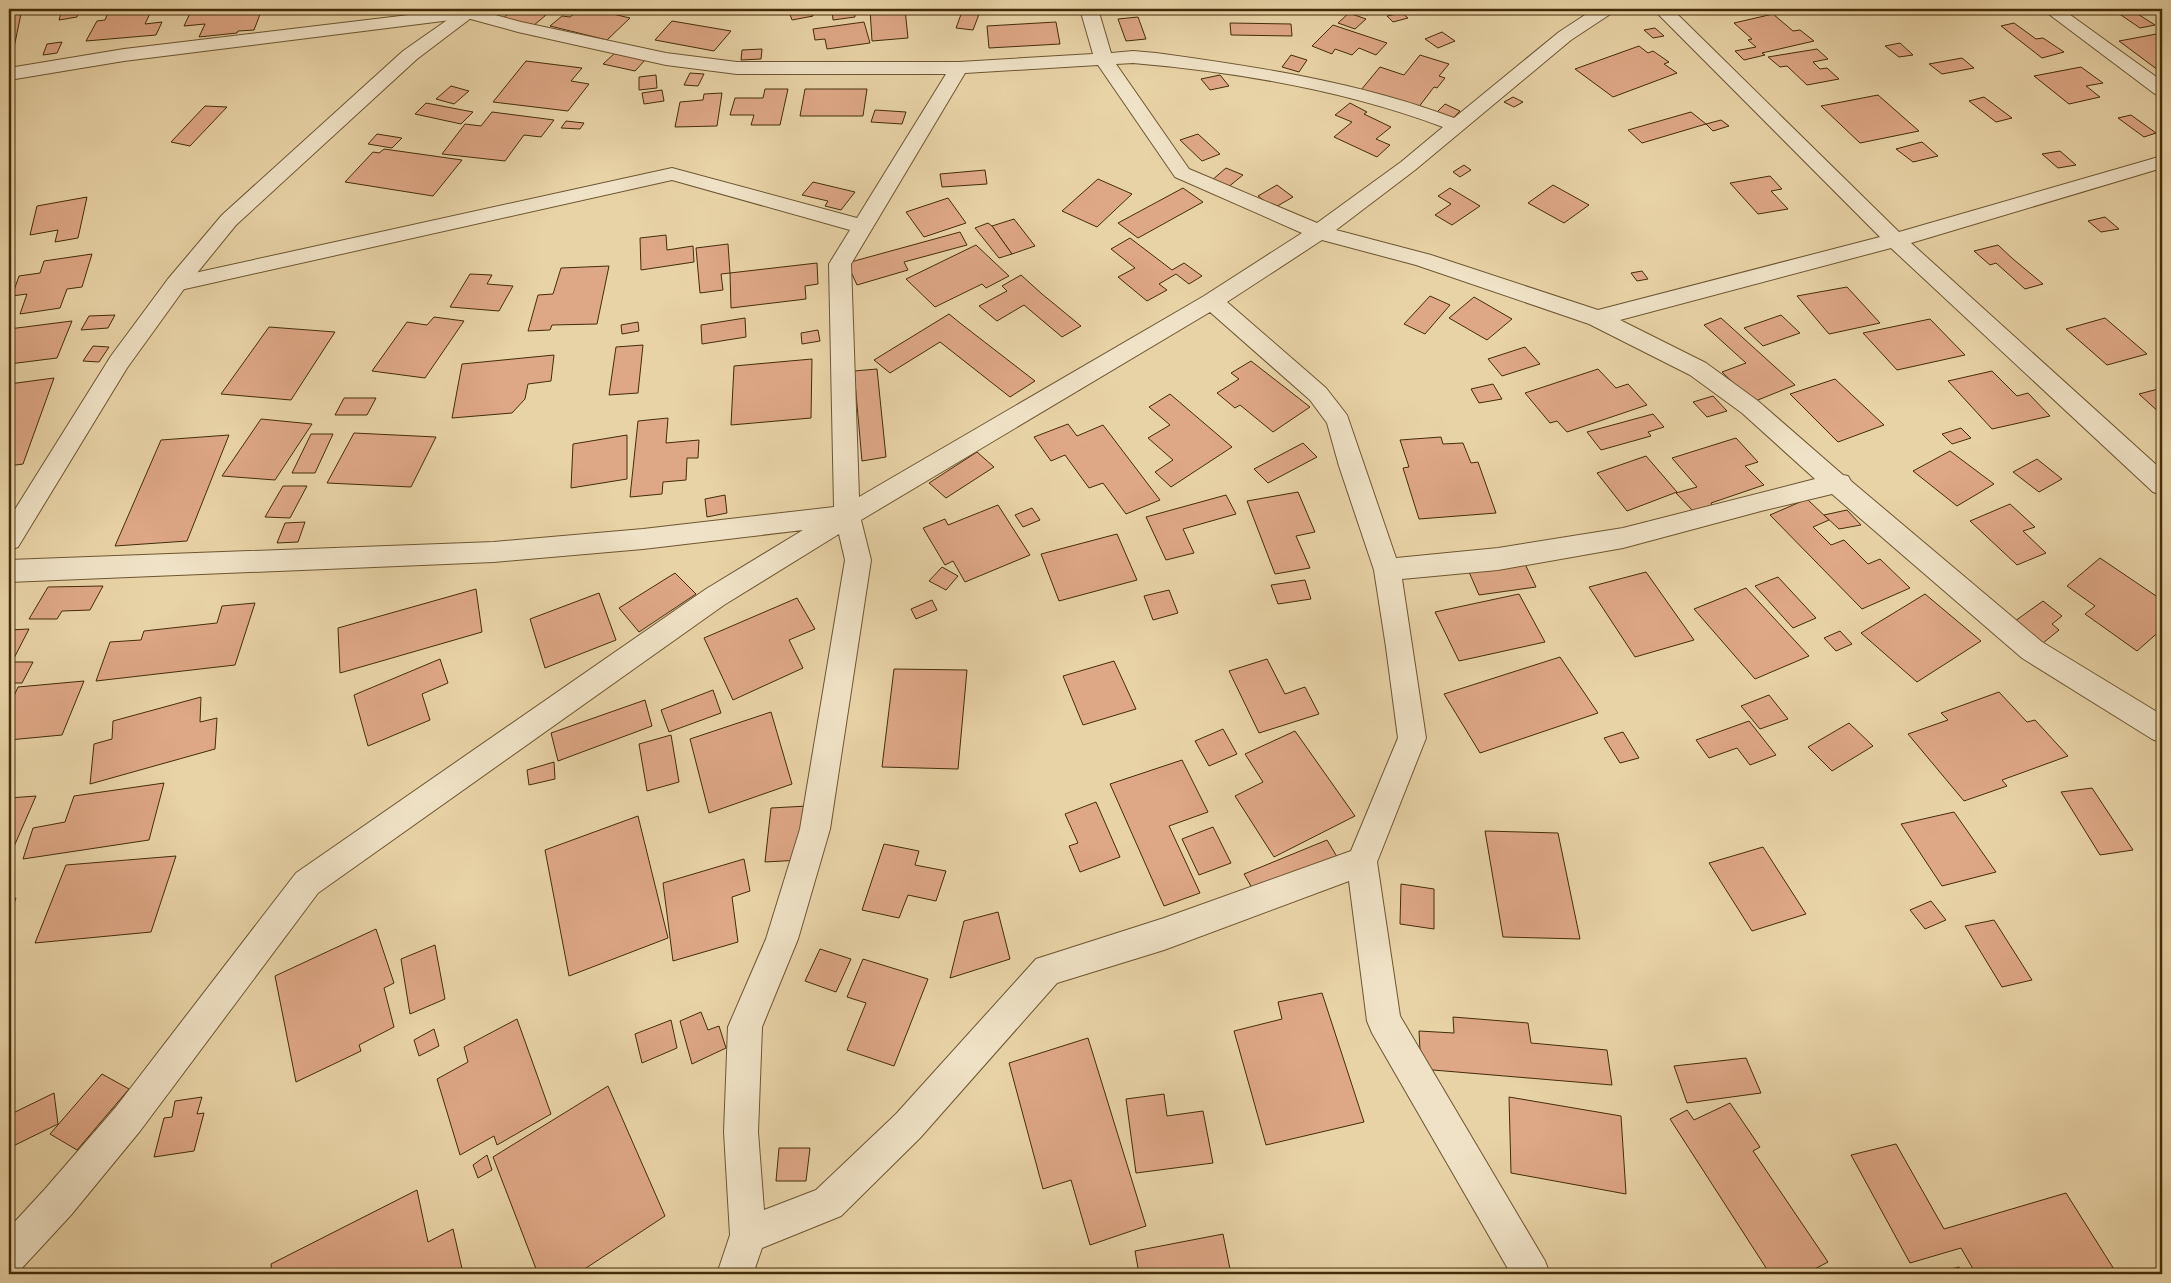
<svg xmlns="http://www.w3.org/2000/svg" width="2171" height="1283" viewBox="0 0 2171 1283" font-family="'IM FELL French Canon',serif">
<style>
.building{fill:#dea786;stroke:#442c09}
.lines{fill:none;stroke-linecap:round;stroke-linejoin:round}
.minor-casing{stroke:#6d5630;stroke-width:2}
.tertiary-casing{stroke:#6d5630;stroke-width:2}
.minor{fill:#f0e2c6;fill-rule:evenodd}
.tertiary{fill:#f0e2c6;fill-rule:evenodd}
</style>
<rect width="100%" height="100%" fill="#e8d3a7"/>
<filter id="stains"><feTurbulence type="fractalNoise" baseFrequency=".004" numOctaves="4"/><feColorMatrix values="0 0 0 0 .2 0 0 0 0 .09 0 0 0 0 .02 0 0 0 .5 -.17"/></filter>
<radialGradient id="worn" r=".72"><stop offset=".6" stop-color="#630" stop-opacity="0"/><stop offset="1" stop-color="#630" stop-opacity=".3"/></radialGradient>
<!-- building -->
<g class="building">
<polygon points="9,9 22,9 12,57 9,57"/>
<polygon points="152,9 145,24 162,22 156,35 86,41 97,21 105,20 109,10"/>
<polygon points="192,9 262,9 254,30 238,31 237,33 199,37 205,24 184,26"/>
<polygon points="514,9 546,15 533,26 501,20"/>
<polygon points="580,9 591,9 630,18 607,40 550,26 562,16 570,17"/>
<polygon points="647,9 677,9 674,13"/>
<polygon points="788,9 810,9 813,16 792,20"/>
<polygon points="832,9 854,9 855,17 833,20"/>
<polygon points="870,9 905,9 908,38 872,41"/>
<polygon points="963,9 981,9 973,30 956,28"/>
<polygon points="1357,9 1374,9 1367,15 1355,11"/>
<polygon points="2097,9 2130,9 2155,25 2140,28 2115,11 2104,13"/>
<polygon points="79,11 77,17 59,20 61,13"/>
<polygon points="1349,13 1366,19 1355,29 1338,23"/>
<polygon points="1402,13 1408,18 1393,22 1387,16"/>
<polygon points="1773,14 1793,31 1800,30 1814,41 1762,53 1765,55 1744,60 1735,51 1756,47 1748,40 1752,39 1734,23"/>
<polygon points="1138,17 1146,39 1126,41 1118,19"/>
<polygon points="672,21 731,31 714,51 655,40"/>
<polygon points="864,22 870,43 827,49 825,39 815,40 813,29"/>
<polygon points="1056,22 1060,44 989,48 987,26"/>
<polygon points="1230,23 1291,24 1292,36 1231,35"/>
<polygon points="2014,23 2036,39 2043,38 2064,52 2042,58 2001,26"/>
<polygon points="1333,25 1387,43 1376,55 1359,48 1352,55 1335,49 1332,54 1312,46"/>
<polygon points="1655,28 1664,36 1653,38 1644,30"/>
<polygon points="1442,32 1455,41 1438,48 1425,39"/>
<polygon points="2162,33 2162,73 2119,41"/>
<polygon points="62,42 57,53 43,55 47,44"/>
<polygon points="1900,43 1913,55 1899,57 1885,46"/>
<polygon points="1639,46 1648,53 1653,51 1669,62 1664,64 1677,73 1613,97 1575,69"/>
<polygon points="762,49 761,59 741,60 742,50"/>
<polygon points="1817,49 1828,59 1813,62 1820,69 1827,68 1839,79 1807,85 1787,66 1780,67 1768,57"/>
<polygon points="615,53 646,59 635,71 603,64"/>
<polygon points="1291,55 1307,60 1299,72 1282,67"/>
<polygon points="1420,55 1449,64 1439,76 1445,78 1437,88 1434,87 1418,108 1361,90 1380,67 1404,75"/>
<polygon points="1962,58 1974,68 1942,74 1929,64"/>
<polygon points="526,61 582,68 571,81 589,84 568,111 493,102"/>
<polygon points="2081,67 2103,83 2086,86 2100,97 2069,104 2034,76"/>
<polygon points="690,73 704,74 698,86 684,85"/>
<polygon points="656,75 657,88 639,90 639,77"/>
<polygon points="1220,75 1229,86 1210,90 1201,79"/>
<polygon points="451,86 469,91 454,104 436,99"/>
<polygon points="765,89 788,89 780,125 751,125 754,115 730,115 735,98 763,98"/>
<polygon points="805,89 867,89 863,116 800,116"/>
<polygon points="662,90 664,101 644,104 642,93"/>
<polygon points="722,93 717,126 675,127 680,102 703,100 704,94"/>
<polygon points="1878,95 1919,131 1860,143 1821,106"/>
<polygon points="1513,97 1523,102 1514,107 1504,102"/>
<polygon points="1984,97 2012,118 1996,122 1969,101"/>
<polygon points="426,103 473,112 461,124 415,114"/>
<polygon points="1350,103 1367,112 1364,114 1391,127 1376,139 1390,145 1377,157 1334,137 1352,122 1335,115"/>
<polygon points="1445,104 1460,111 1452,119 1437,112"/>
<polygon points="205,106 227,107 190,146 171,142"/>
<polygon points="875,110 906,112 902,124 871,122"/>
<polygon points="492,112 554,120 541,137 524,135 505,161 442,154 465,124 481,126"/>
<polygon points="1691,112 1706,124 1642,143 1628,130"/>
<polygon points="2131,115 2156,133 2144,137 2118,118"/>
<polygon points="1721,120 1729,126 1713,131 1706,124"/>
<polygon points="566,121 584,123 580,129 561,128"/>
<polygon points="377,134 402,138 392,148 368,144"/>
<polygon points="1198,134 1220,154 1202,161 1180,140"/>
<polygon points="1922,142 1938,156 1913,162 1896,149"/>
<polygon points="384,149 462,160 433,196 345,182 373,152 379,153"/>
<polygon points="2060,151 2076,165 2058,168 2042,154"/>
<polygon points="1464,165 1471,170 1460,177 1453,172"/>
<polygon points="1226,168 1243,175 1227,188 1211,181"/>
<polygon points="985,170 987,184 942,187 940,174"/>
<polygon points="1770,176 1782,189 1771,191 1788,209 1758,214 1730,183"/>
<polygon points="1098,179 1132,194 1097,227 1062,211"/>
<polygon points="813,182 855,192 841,210 825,206 828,201 802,195"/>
<polygon points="1277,185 1293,197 1274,208 1258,196"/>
<polygon points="1553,185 1589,205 1564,223 1528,203"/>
<polygon points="1183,188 1203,202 1138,238 1118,223"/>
<polygon points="1450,188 1480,206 1452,225 1435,215 1451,204 1438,196"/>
<polygon points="87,197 78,238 55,242 58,230 30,235 37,206"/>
<polygon points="948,198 966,223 924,237 906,212"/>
<polygon points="2105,217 2119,229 2101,232 2088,221"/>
<polygon points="1014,219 1035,246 1012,254 992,226"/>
<polygon points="988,223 992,226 1012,254 999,258 975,228"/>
<polygon points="960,232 967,245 904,262 908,270 857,285 847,263"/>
<polygon points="666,235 667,250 693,246 694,262 641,270 640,238"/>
<polygon points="1130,238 1172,270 1184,263 1202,276 1189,284 1176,274 1159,284 1167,290 1147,301 1118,277 1135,268 1111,249"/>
<polygon points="728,244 730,273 721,274 723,290 700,293 696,248"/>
<polygon points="976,245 1009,276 986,288 982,284 935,307 906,279"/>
<polygon points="1998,245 2013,259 2043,284 2025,289 1996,263 1990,265 1974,251"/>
<polygon points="92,254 82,287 67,289 60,308 20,314 27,294 12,296 19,276 40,273 44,261"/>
<polygon points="817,263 818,284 805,286 806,299 731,308 730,273"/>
<polygon points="609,266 597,324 552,325 550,330 528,331 538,295 553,294 561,268"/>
<polygon points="1642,271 1648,279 1637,281 1631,273"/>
<polygon points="470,274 492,275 487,284 513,286 499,311 450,307"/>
<polygon points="1021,275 1042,294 1081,326 1062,337 1024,305 997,321 979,306 1007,291 1002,286"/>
<polygon points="1847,287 1880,323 1829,334 1797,296"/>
<polygon points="1430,296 1450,305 1425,334 1404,324"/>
<polygon points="1474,297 1512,319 1487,340 1449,318"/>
<polygon points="949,314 960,323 1035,381 1010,397 940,342 890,373 874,360"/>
<polygon points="115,315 108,328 81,330 89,316"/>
<polygon points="1781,315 1800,333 1763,346 1744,328"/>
<polygon points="434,317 464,321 425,378 372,371 407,322 427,325"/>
<polygon points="745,318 746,337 702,344 701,325"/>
<polygon points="1721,318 1795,385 1753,402 1722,372 1746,363 1704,325"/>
<polygon points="2105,318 2147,354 2107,365 2066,329"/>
<polygon points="1930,319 1965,355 1897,370 1863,333"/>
<polygon points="72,321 57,358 9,364 9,329"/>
<polygon points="638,322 639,331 622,334 621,325"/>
<polygon points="269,327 335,332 291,400 221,394"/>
<polygon points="818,330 820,341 802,344 801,333"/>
<polygon points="643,345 638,393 609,395 616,347"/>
<polygon points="93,346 109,347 99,362 83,361"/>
<polygon points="1525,347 1540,364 1502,376 1488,359"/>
<polygon points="554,355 551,381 528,384 525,399 512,413 452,418 462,364"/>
<polygon points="812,359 811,418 731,425 734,366"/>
<polygon points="1251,361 1310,407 1273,432 1240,405 1235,408 1217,393 1239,379 1231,373"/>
<polygon points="877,369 886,457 862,461 854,371"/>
<polygon points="1598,369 1616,388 1628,384 1647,405 1567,432 1557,421 1550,423 1525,393"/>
<polygon points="1992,371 2017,396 2028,393 2050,416 1992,429 1948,381"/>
<polygon points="54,378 23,464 9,466 9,384"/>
<polygon points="1835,379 1884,425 1838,442 1790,394"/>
<polygon points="1493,384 1502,399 1479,403 1471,389"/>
<polygon points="2162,388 2162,415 2139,394"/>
<polygon points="1170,394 1232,447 1171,487 1155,472 1173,460 1148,438 1170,425 1149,407"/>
<polygon points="1713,396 1727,411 1707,417 1693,402"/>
<polygon points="344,398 376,398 367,415 335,415"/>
<polygon points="1653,414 1664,427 1648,432 1651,436 1601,450 1587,432"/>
<polygon points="668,418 666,443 699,440 698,458 687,458 686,480 663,482 662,494 630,497 638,421"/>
<polygon points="261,419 312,424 275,480 222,476"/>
<polygon points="1068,424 1077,436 1103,425 1160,500 1126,514 1103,483 1089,488 1065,455 1051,461 1034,437"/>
<polygon points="1961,428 1971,438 1952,444 1942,434"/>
<polygon points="354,433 436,437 411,487 327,483"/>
<polygon points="311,434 333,434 315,473 292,473"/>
<polygon points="229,435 187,541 115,546 161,440"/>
<polygon points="627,435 627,479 571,488 573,444"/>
<polygon points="1441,437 1443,444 1463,443 1471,463 1478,462 1496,513 1419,519 1403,468 1409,467 1400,440"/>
<polygon points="1736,438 1758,462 1745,466 1764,485 1711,503 1712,505 1693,511 1676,493 1697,487 1672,458"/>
<polygon points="1303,443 1317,457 1268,483 1254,469"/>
<polygon points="1950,451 1994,484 1957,506 1913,471"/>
<polygon points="977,452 994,467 946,498 929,483"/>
<polygon points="1646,456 1677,492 1627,511 1597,473"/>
<polygon points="2037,459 2062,479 2039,492 2013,472"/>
<polygon points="283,486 307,486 290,518 265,517"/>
<polygon points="1298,492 1315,532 1296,536 1310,568 1275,574 1247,501"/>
<polygon points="725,495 727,513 707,517 705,499"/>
<polygon points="1226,495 1236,514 1183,529 1194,553 1166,560 1146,517"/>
<polygon points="1807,499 1829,520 1813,527 1831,545 1844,540 1868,564 1880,559 1910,588 1862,609 1770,515"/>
<polygon points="2010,504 2035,527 2023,531 2046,553 2017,565 1970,521"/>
<polygon points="998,505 1030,555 965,582 953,561 945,565 923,528 945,519 948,525"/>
<polygon points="1032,508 1040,520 1023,527 1015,515"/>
<polygon points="1847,510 1861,525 1839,529 1824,515"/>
<polygon points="305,522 298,542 277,543 285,523"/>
<polygon points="1117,534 1137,580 1059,601 1041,554"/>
<polygon points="2100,558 2162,600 2162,629 2137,651 2085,614 2095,606 2067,586"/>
<polygon points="1525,564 1536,587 1479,595 1469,572"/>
<polygon points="942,567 958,576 946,590 929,581"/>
<polygon points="1646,572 1694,640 1635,657 1589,587"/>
<polygon points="675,573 696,594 639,632 619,608"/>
<polygon points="1778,577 1816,618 1793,628 1755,586"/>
<polygon points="1305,580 1311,599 1278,604 1271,585"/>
<polygon points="103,586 90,610 62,611 57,619 29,619 48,587"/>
<polygon points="1746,588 1809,656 1755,679 1694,609"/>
<polygon points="476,589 482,632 340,673 338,628"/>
<polygon points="1169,590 1178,613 1153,620 1144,596"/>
<polygon points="599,593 616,640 545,668 530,619"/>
<polygon points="1519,594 1545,642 1459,661 1435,612"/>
<polygon points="1925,594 1981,641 1917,682 1861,633"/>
<polygon points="797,598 815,629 789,640 803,668 733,700 704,638"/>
<polygon points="932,600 937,610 916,619 911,609"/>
<polygon points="2043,601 2062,616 2052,624 2059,630 2043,643 2015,621"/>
<polygon points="255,603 235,665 96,681 110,642 141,640 144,631 217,623 222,606"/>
<polygon points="29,629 12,662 33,662 22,683 9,683 9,630"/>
<polygon points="1840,631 1852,644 1836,651 1824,638"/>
<polygon points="1560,657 1598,713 1480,753 1444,694"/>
<polygon points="440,659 448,683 422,694 430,720 368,746 354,695"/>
<polygon points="1267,659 1285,694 1305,687 1319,714 1259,733 1229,671"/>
<polygon points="1114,661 1136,709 1083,725 1063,676"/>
<polygon points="894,669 967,670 958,769 882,767"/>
<polygon points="84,681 62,735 9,740 9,707 18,687"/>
<polygon points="713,690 721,713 669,732 661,710"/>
<polygon points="1999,692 2027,722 2035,720 2068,756 2002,780 2007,786 1964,801 1908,734 1948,720 1941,713"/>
<polygon points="1769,695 1788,719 1760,729 1741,706"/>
<polygon points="201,697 200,722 217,718 215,749 90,784 94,744 112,739 113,721"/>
<polygon points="645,700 652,726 558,761 551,733"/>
<polygon points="771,712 792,784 709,813 690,739"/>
<polygon points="1749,721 1776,755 1750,765 1737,748 1709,758 1696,740"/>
<polygon points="1849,723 1873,746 1832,771 1808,747"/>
<polygon points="1223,729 1237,754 1209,766 1195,741"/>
<polygon points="1295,731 1355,816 1274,857 1235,796 1263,782 1245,754"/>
<polygon points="1623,732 1639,758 1620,763 1604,738"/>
<polygon points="671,735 679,782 647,791 639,744"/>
<polygon points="1182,760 1208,812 1169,826 1200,893 1164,906 1110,784"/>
<polygon points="554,762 555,779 529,785 527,770"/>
<polygon points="164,783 149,840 23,859 33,828 65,822 74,796"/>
<polygon points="2092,788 2133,850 2100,855 2061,792"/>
<polygon points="36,796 9,858 9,798"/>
<polygon points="1096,802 1120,857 1080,872 1069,846 1078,843 1065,814"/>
<polygon points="807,806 801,860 765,862 771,808"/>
<polygon points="1954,812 1996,872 1942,886 1901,824"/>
<polygon points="638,816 668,938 569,976 545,850"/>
<polygon points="1213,827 1231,863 1199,875 1182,839"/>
<polygon points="1485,831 1558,833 1580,939 1503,937"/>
<polygon points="1327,840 1339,860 1256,895 1244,874"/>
<polygon points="884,844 919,851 915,865 946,871 936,901 908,895 899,918 862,910"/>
<polygon points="1763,847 1806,914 1752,931 1709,863"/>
<polygon points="176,856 151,932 35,943 66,865"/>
<polygon points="744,859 750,891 732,897 738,942 673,961 663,883"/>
<polygon points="1401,884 1434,889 1434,929 1400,924"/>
<polygon points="16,898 9,917 9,899"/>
<polygon points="1931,901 1946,920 1925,929 1910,910"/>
<polygon points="998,912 1010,959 950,978 964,921"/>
<polygon points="1994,920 2032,980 2002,987 1965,926"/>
<polygon points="376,929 394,983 384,988 394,1027 359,1045 361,1051 296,1082 275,976"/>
<polygon points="435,945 445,999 410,1014 401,959"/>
<polygon points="820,949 851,959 836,992 805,981"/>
<polygon points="863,959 928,979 894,1066 847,1050 866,1003 847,997"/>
<polygon points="1322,993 1364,1122 1266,1145 1234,1031 1282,1019 1278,1002"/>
<polygon points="701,1012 708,1030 719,1026 726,1048 692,1064 680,1021"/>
<polygon points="1453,1017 1528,1023 1531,1043 1607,1050 1612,1085 1421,1069 1419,1031 1454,1033"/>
<polygon points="517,1019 551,1114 497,1145 494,1136 460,1155 437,1079 468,1062 464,1047"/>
<polygon points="671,1020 677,1048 642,1063 635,1034"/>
<polygon points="434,1029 439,1046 419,1056 414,1040"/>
<polygon points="1088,1038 1146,1226 1090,1245 1071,1180 1043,1189 1009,1063"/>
<polygon points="1746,1058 1761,1093 1687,1103 1674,1066"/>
<polygon points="102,1074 129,1089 77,1150 50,1134"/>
<polygon points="608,1086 665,1216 577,1274 538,1274 493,1157"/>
<polygon points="54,1093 58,1124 9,1148 9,1115"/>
<polygon points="1164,1094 1167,1116 1203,1111 1213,1163 1136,1173 1126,1099"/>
<polygon points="202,1097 197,1114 204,1113 194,1151 154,1157 164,1118 172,1117 175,1101"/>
<polygon points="1509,1097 1621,1116 1626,1194 1511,1173"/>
<polygon points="1730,1103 1760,1147 1753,1151 1828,1262 1805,1274 1770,1274 1670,1119 1687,1110 1694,1120"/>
<polygon points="1896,1144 1944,1229 2066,1193 2117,1274 1976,1274 1961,1248 1910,1263 1851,1155"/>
<polygon points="779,1148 810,1148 806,1181 776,1181"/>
<polygon points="487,1155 492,1170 478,1178 473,1165"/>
<polygon points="417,1190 428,1242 453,1229 463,1273 272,1274 271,1264"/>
<polygon points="1223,1234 1231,1274 1139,1274 1135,1251"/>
<polygon points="1959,1267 1963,1274 1931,1274"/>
</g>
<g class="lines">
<!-- minor casing -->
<g class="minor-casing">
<g id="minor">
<path d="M 459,9 L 473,9 L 521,22 L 666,53 L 737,62 L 959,62 L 1093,54 L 1080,9 L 1098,9 L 1111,53 L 1133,51 L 1156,53 C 1258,67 1358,82 1454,118 L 1559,32 L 1594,9 L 1615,9 L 1612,13 L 1571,40 L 1415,170 L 1336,230 L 1431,255 L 1598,310 L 1880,237 L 1653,9 L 1672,9 L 1899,232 L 2162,156 L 2162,168 L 1911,243 L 2162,470 L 2162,495 L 2153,492 L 1891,248 L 1620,320 L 1706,363 L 1758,401 L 1843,475 L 1848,476 L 1851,481 L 2042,642 L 2162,715 L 2162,743 L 2152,739 L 2022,658 L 1832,494 L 1761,511 L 1623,548 L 1498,570 L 1402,579 L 1426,738 L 1377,862 L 1400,1016 L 1545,1261 L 1550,1274 L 1511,1274 L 1372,1033 L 1367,1021 L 1349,881 L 1164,950 L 1057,983 L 920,1138 L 841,1216 L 762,1248 L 753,1274 L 717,1274 L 730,1235 L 724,1132 L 728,1027 L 766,939 L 800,829 L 845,560 L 839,534 L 724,605 L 318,893 L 140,1131 L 71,1215 L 22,1268 L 9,1273 L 9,1228 L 45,1189 L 116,1107 L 296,873 L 706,589 L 803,530 L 643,549 L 494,562 L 9,582 L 9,560 L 494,542 L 643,529 L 834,507 L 829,264 L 850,230 L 672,180 L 176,291 L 168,289 L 165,284 L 168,279 L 176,277 L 672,168 L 857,218 L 946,74 L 737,74 L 666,65 L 518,32 L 467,18 L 124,61 L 9,80 L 9,68 L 124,49 ZM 1133,63 C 1238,72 1344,90 1443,127 L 1401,162 L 1317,223 L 1189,169 L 1116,64 ZM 1098,65 L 1175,177 L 1302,233 L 1204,296 L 859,497 L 851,264 L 965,73 ZM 1322,240 L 1416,265 L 1589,324 L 1690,375 L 1742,413 L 1815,479 L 1623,528 L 1498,548 L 1396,558 L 1347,415 L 1326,388 L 1227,302 ZM 1210,312 L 1310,400 L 1327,423 L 1339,466 L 1374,570 L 1386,647 L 1398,738 L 1351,851 L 1164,918 L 1036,959 L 896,1114 L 816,1190 L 764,1210 L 758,1132 L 762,1027 L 798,939 L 830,829 L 871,560 L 861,520 Z"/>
<polygon points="2042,9 2062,9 2162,81 2162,96 2155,94"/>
</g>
</g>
<!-- tertiary casing -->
<g class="tertiary-casing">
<polygon id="tertiary" points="463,9 483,9 417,59 236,225 184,289 127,368 18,547 9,550 9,519 111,356 168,279 222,215 403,51"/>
</g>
<!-- minor -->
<use href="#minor" class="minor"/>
<!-- tertiary -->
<use href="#tertiary" class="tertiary"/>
</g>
<!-- margin -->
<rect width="2171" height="1283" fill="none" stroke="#e8d3a7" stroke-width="30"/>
<rect x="10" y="10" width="2151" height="1263" fill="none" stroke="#442c09" stroke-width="2.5"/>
<rect x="15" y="15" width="2141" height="1253" fill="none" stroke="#442c09"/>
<rect width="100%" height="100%" filter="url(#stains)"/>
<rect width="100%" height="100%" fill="url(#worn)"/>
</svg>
